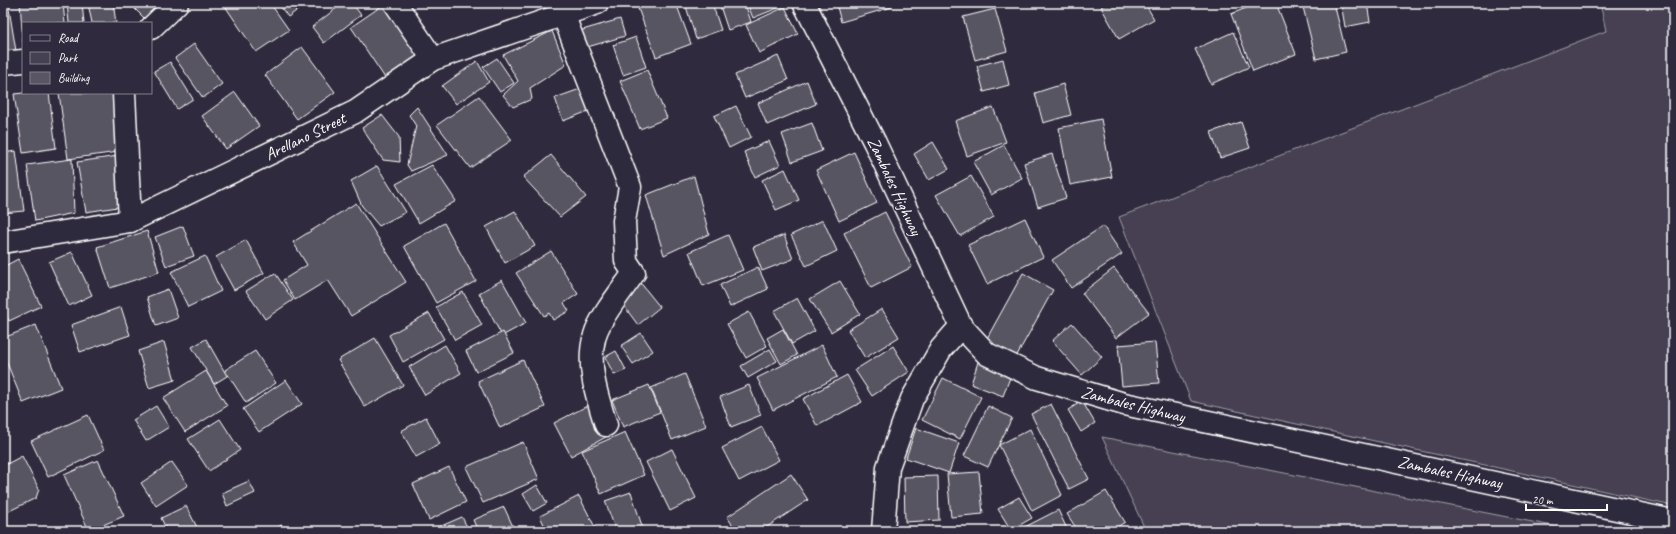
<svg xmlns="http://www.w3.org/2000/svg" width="1676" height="534" viewBox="0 0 1676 534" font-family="Caveat,sans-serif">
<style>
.green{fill:#464152;stroke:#a2a0a8}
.building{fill:#595564;stroke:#fff}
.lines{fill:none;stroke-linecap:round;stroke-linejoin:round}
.minor-casing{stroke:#fff;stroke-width:25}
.major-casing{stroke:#fff;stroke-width:25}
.minor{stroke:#2f2a3d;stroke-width:22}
.major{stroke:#2f2a3d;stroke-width:22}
.labels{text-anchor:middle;stroke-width:3;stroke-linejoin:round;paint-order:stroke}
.street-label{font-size:17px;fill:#fff;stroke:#2f2a3d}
</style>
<rect width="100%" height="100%" fill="#2f2a3d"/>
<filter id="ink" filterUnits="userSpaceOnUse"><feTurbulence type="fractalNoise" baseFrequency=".025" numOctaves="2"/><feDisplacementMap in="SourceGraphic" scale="8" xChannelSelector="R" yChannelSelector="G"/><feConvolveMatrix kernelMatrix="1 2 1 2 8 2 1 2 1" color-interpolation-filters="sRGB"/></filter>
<g filter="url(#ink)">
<!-- green -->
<g class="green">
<polygon points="1600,3 1673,3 1673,506 1191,401 1119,217 1606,31"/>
<polygon points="1102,437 1578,531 1146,531"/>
</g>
<!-- building -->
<g class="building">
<polygon points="3,3 8,3 16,51 3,53"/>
<polygon points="20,3 63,3 65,23 23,23 23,42"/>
<polygon points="67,3 82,3 84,23 69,23"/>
<polygon points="88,3 113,3 116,23 92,23"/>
<polygon points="129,3 169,3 149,23"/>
<polygon points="229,3 270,3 289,30 256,52 225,6"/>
<polygon points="278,3 307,3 288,17"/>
<polygon points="343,3 352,3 361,15 324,43 312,27"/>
<polygon points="386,3 423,56 387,81 351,27"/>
<polygon points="636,3 676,3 691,44 656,57"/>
<polygon points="685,3 712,3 721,30 696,39"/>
<polygon points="719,3 745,3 751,22 728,30"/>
<polygon points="747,3 790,3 753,18"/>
<polygon points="836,3 890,3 892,7 841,22"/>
<polygon points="1107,3 1145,3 1154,19 1119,39 1101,7"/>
<polygon points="1259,3 1276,3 1296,54 1253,71 1231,14"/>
<polygon points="1302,3 1334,3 1346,52 1316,59"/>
<polygon points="1341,3 1367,3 1370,22 1345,27"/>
<polygon points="785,7 798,34 759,53 746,25"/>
<polygon points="995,9 1007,51 975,60 963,17"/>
<polygon points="620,19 625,36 584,48 579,31"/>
<polygon points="552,31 566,65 530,88 532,99 513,107 503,95 518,81 503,55"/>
<polygon points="1233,32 1249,67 1211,84 1195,49"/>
<polygon points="636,37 646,67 623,75 613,45"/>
<polygon points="194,44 222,84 203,98 175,58"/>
<polygon points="302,47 335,92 297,119 265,75"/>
<polygon points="778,56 788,80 745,98 735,75"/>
<polygon points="497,58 514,83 500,92 483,67"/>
<polygon points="1003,59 1009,85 984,92 977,66"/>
<polygon points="477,61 489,82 456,104 442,86"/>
<polygon points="170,62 193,99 177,109 154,71"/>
<polygon points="647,70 667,118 640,129 620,81"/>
<polygon points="807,81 816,104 767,125 758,103"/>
<polygon points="1063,84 1071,115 1043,123 1035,93"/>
<polygon points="583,88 591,110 563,121 555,98"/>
<polygon points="235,92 259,126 226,149 202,116"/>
<polygon points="23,93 49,93 56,148 23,153 14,94"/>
<polygon points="59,93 118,93 125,151 68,159"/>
<polygon points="479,96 512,140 470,168 437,125"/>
<polygon points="736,106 751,137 729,148 714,116"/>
<polygon points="417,107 448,155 411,171 407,165 416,126 409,115"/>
<polygon points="993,107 1006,142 967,156 955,121"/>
<polygon points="382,115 399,137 400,162 383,160 362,128"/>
<polygon points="1101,119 1112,177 1070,185 1059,128"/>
<polygon points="3,121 6,136 3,136"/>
<polygon points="1241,122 1250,148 1220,158 1211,132"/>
<polygon points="812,123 822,151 792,162 782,134"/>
<polygon points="769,141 780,165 755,177 744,152"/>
<polygon points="933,142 949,169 929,180 914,154"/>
<polygon points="1004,145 1022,178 991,195 973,162"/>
<polygon points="16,151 24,211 3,213 3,153"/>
<polygon points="854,152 877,203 839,221 816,170"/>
<polygon points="1052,154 1066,198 1038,207 1024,163"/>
<polygon points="551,155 586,197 560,217 523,177"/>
<polygon points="118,156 124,206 86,212 77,162"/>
<polygon points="72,159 74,213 35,221 27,165"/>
<polygon points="432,165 456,201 419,223 396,184"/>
<polygon points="377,166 406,212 379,226 362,206 351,181"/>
<polygon points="785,169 799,200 776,210 762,180"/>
<polygon points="694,176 709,234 664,255 646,195"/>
<polygon points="971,176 994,217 960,236 936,195"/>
<polygon points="356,203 406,282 351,316 328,280 295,300 283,280 307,265 293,242"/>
<polygon points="515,211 535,246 505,263 486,227"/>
<polygon points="885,212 912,267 871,288 844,233"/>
<polygon points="1025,218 1043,257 987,284 968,245"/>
<polygon points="823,220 837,251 806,266 791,235"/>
<polygon points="444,223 476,281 436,303 404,246"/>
<polygon points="183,226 194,256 166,266 155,237"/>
<polygon points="1103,226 1122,254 1071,288 1052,260"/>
<polygon points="147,231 159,272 110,288 97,247"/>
<polygon points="728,235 743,270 703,286 689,252"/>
<polygon points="784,235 793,259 762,271 753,247"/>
<polygon points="246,240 264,273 234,290 216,257"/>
<polygon points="551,251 578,294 564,303 569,311 553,320 549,313 544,316 516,273"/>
<polygon points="72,252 92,295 69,306 49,262"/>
<polygon points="205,256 221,291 188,307 171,272"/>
<polygon points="18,259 41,306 9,321 3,308 3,267"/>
<polygon points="758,267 768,289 730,307 720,285"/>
<polygon points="1114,268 1149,313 1116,338 1082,293"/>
<polygon points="275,273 293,300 265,319 246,291"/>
<polygon points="1023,273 1053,290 1016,357 986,340"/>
<polygon points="502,280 526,323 502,336 479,293"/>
<polygon points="639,281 660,307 638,325 618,298"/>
<polygon points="840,281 860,314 831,332 810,299"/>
<polygon points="168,289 178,318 156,326 147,297"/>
<polygon points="463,292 482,325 455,340 436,307"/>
<polygon points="797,298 815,331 792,344 774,311"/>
<polygon points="121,307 130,335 80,352 71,325"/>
<polygon points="882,309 899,337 865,358 848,330"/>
<polygon points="749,312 767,346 746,358 727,324"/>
<polygon points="429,313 444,339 403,362 389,335"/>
<polygon points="1072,323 1102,357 1082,375 1052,341"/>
<polygon points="36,325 61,388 23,403 3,353 3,338"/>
<polygon points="783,329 797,355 781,364 767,338"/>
<polygon points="503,332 514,353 476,372 466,351"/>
<polygon points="641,333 653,351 633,364 621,346"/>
<polygon points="375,338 403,385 365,407 338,360"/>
<polygon points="206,339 227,376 214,384 192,347"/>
<polygon points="164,342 175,380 149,388 138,351"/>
<polygon points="1155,342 1159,383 1122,386 1118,345"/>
<polygon points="445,345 461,373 425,395 409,367"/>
<polygon points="822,345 837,377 773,410 757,378"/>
<polygon points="893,346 909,372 872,396 855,370"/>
<polygon points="770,349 777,361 748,378 741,366"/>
<polygon points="255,351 276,383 246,403 225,370"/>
<polygon points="616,351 626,370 614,375 605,357"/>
<polygon points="523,360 545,407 500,428 478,381"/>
<polygon points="978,362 1011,375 1003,396 971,384"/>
<polygon points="206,371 227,406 185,432 163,398"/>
<polygon points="685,374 706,426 672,440 651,388"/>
<polygon points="847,375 862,402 817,426 803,399"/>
<polygon points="943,378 981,397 960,439 922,420"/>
<polygon points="286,380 302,404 259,432 243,409"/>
<polygon points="649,385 660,412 623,427 612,400"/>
<polygon points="749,385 761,415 731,427 720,397"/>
<polygon points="1082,401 1095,423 1081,432 1068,410"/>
<polygon points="1051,404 1089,479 1069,489 1031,414"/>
<polygon points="589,405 606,437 571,456 554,423"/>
<polygon points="156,406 169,427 146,441 133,420"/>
<polygon points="988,406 1012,418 988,467 964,456"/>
<polygon points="88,415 104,450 48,477 31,441"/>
<polygon points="426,417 440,444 416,457 401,431"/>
<polygon points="220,419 240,450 209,471 188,439"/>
<polygon points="762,427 779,460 739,481 722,448"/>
<polygon points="916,428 959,443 949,473 906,458"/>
<polygon points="1030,429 1062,495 1032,511 999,445"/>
<polygon points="625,432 644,475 601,494 582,451"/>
<polygon points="523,442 539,479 483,503 466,467"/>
<polygon points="672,449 696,498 670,511 646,462"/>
<polygon points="22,456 39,489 36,498 3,514 3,466"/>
<polygon points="98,460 124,516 89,531 64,475"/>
<polygon points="172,462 188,485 156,506 141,483"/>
<polygon points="449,467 466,502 429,520 413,484"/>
<polygon points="979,472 983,514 951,517 947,474"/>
<polygon points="791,474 808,500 761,531 737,531 727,517"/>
<polygon points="938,476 939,520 905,522 904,477"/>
<polygon points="249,481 255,493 227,506 222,493"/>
<polygon points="537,485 547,503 533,511 523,494"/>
<polygon points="1106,491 1125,522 1111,531 1078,531 1067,514"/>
<polygon points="631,492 643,529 637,531 616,531 605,501"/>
<polygon points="579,496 597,531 547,531 540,516"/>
<polygon points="1019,497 1032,518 1011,530 998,509"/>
<polygon points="186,506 199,531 167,531 161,518"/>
<polygon points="504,507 515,531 478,531 473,520"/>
<polygon points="1058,510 1068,531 1017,531"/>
<polygon points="462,517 469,531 432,531 432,530"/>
<polygon points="282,525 286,531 270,531"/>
</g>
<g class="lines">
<!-- minor casing -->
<g class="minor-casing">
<g id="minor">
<polyline points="395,3 433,59"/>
<path d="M 563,14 L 630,187 L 624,221 L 626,261 L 634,273 C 623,289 600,317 595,335 C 586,365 597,396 606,425"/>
<polyline points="151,28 177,3"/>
<polyline points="3,63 23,61"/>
<polyline points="124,93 130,221"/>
<polyline points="3,242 130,221 355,112 433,59 597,3"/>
<polyline points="883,531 888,467 912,399 941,349 961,326"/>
</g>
</g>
<!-- major casing -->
<g class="major-casing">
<polyline id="major" points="804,3 875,143 961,326 987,354 1037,378 1124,404 1673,521"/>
</g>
<!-- minor -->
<use href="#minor" class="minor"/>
<!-- major -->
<use href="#major" class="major"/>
</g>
</g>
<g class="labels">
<!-- street labels -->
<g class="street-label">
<text transform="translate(305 136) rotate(-26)" y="6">Arellano Street</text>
<text transform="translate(895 186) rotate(65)" y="6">Zambales Highway</text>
<text transform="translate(1133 404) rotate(14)" y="6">Zambales Highway</text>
<text transform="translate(1450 472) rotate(12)" y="6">Zambales Highway</text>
</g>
</g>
<!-- margin -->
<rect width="1676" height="534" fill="none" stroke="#2f2a3d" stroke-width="16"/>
<rect x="8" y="8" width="1660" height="518" fill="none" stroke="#fff" stroke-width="1.5" filter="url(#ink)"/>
<!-- legend -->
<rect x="22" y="22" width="130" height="72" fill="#2f2a3d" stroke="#827f8b"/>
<rect x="30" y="35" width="20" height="6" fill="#2f2a3d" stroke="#827f8b"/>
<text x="58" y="42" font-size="12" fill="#ffffff">Road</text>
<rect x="30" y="52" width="20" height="12" fill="#464152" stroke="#827f8b"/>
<text x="58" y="62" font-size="12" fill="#ffffff">Park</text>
<rect x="30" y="72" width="20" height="12" fill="#595564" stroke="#827f8b"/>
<text x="58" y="82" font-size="12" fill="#ffffff">Building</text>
<!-- scale -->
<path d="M1526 504v6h81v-6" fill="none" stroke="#ffffff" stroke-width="2"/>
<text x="1532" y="504" font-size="12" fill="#ffffff" stroke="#2f2a3d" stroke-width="3" paint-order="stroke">20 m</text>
</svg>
